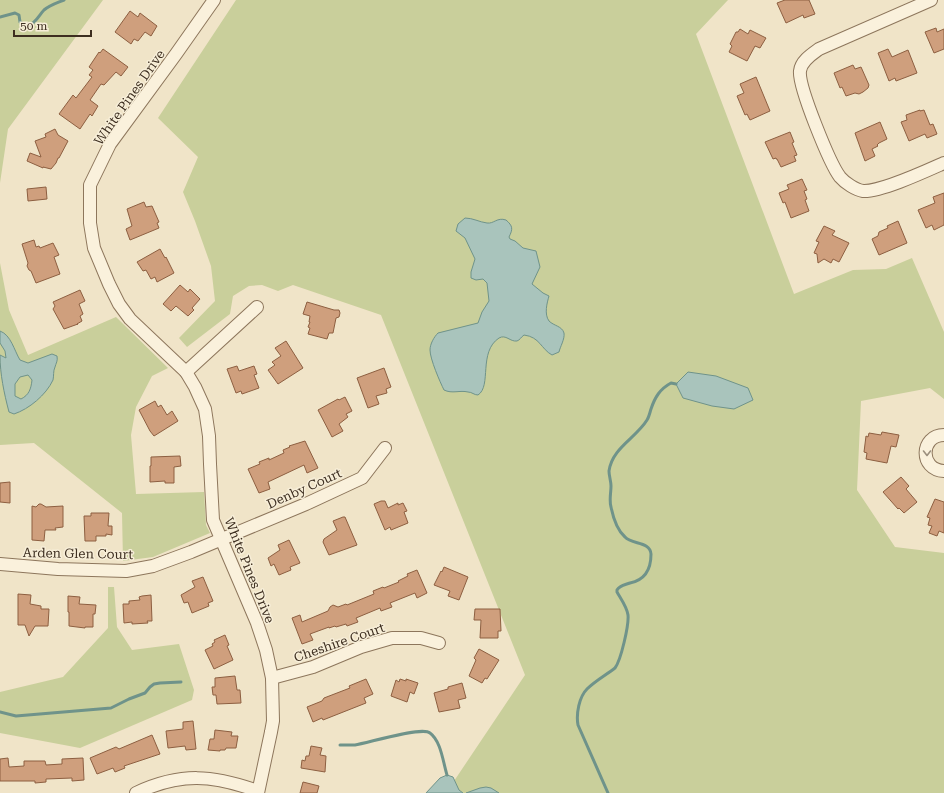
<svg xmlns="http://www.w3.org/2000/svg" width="944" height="793" viewBox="0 0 944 793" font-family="'Roboto Serif',serif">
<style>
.green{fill:#c9cf9b}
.water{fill:#a9c4bc;stroke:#6f938a;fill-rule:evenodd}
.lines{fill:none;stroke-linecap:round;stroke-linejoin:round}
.stream{stroke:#6f938a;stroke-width:3}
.building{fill:#cf9f7d;stroke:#8d5f41}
.minor-casing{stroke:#8d765c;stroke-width:14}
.minor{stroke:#faf1dc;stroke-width:12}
.oneway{stroke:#9c907e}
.labels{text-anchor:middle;stroke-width:3;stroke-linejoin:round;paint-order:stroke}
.street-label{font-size:13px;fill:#3d2e20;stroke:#f7eed8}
</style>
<rect width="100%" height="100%" fill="#f0e4c8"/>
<!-- green -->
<g class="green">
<polygon points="0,0 103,0 8,129 0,183"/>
<polygon points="236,0 728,0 696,34 794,294 853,270 886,269 912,258 944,332 944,399 930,388 861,401 857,490 895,547 944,553 944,793 446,793 525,675 381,315 293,285 278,291 262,285 249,286 233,296 230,314 187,347 179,338 215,301 211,266 195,221 183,192 198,157 158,118"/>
<polygon points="0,263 9,310 28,355 116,317 168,368 152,376 136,407 131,435 136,494 204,492 206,525 210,533 153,557 123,561 122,513 34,443 0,445"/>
<polygon points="108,587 114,587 117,627 132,650 179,644 194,690 192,700 80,748 0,733 0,692 63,677 108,628"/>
</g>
<!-- water -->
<g class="water">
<path d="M 465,218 C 473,218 479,222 487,223 C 494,224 497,217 506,220 C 513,226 513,229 509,237 L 510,239 L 515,241 L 523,248 L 536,251 L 540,267 L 532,284 L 543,293 L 549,296 C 547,303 544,314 549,321 C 554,326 562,326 564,333 C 565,339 560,347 559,352 L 552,355 C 541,349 540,337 524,335 C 521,337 520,340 517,341 C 510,342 506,334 499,338 C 478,352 492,386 478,395 C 474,395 472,392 468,392 C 460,390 452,394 444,390 C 440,382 430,359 430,350 C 430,344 434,337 438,333 L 478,323 L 482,312 L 489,301 L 487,283 L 483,279 L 476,280 L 471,278 L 471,272 L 475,259 L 465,238 L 456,231 L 458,224 Z"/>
<path d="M 0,331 C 11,335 14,350 20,360 L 28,363 L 52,354 L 57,356 C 58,361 56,363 55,367 C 53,371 54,376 53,380 C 46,395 29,409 14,414 L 9,412 C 4,393 0,374 0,355 L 6,358 L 5,351 L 0,343 ZM 28,375 L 32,380 C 31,389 29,395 21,399 L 15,396 L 15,384 L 20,377 Z"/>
<polygon points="688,372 716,376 748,388 753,400 734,409 712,406 683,398 676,384"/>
<polygon points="447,775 453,777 459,790 463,793 426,793 440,778"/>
<polygon points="486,787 491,788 499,793 466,793 480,788"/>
</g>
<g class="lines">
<!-- stream -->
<g class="stream">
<path d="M 0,17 L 15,13 L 19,15 L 20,22 L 28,26 C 36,23 39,15 44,10 C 50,5 57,3 64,0"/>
<polyline points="0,712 16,716 111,708 129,699 145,693 150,687 154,684 160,683 181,682"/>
<path d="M 340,745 C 345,745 350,745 355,745 C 368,743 422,726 430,733 C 441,741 443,762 447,775"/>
<path d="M 608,793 L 578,725 C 576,714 579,697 587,689 C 595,681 606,675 615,668 C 621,660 629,625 628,615 C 627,607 621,599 617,592 L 617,590 C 620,585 625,585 630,583 C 645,580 651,569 651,554 C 650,541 632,545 625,537 C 617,530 613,517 611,507 C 609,500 611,493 611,486 C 611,481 609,476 609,471 C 612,448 636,438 647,420 C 649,417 650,412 651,409 C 655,397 660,389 671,383 L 676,384"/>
</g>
</g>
<!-- building -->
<g class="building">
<polygon points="785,0 809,0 815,14 804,18 803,15 786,23 777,3"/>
<polygon points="130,11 138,17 140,13 157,26 151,36 145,32 138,41 134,39 131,44 115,32"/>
<polygon points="936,28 937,32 944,29 944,49 934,53 925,32"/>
<polygon points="740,29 748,34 750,30 766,38 760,48 755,46 747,61 729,52 732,46 730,44 736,32 738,32"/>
<polygon points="103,49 128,67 121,76 116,72 104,85 101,84 90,100 98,106 92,116 90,114 80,129 59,114 73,95 76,98 92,77 89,75 93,70 89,67 99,52 100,53"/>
<polygon points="888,49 892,57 908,50 917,73 896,81 895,78 889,81 878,53"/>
<polygon points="853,65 855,69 861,67 869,85 868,88 863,92 859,94 855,93 846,96 842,87 840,88 834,73"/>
<polygon points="756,77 770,111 750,120 747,114 745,115 737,96 744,93 740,84"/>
<polygon points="920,110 920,111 924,110 930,125 933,124 937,134 927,138 925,134 909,141 901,122 907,120 906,115"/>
<polygon points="880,122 887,139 879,143 877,145 878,146 872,149 875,156 865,161 855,133"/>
<polygon points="55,129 58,135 68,141 59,158 58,158 56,163 51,169 43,167 43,168 27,161 30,153 41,157 35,141 46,137 45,134"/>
<polygon points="790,132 794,142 792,143 797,155 794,156 796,161 781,167 777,159 776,159 776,158 773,159 765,142"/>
<polygon points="802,179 807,190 804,191 807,199 805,200 809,211 791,218 785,202 783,203 779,193 789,189 787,185"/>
<polygon points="46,187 47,199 28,201 27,189"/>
<polygon points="944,193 944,225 934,230 932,225 926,228 918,210 935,203 933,197"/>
<polygon points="144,202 146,207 152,206 159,222 157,223 159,228 130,240 126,229 132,226 127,209"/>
<polygon points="898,221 907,243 879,255 872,239 878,236 879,232 888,228 887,226"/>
<polygon points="824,226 835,231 832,235 849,243 839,262 833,259 831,263 824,259 818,263 817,254 814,253 819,242 816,241"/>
<polygon points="34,240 36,247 39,246 40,248 53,243 59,255 54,257 60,274 36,283 31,271 29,270 27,266 28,263 22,244"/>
<polygon points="160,249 165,258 166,257 174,273 157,282 155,277 151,279 146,270 143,271 137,262"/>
<polygon points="180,285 188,292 190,289 200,299 192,308 194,310 188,316 176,306 171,311 163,304"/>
<polygon points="80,290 85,301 79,304 83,314 80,316 82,321 77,324 78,324 64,329 53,309 55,306 53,302"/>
<polygon points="307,302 334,310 339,310 340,313 339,317 336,318 333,333 329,333 327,339 308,334 310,328 308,327 310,322 309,322 310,316 303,314"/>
<polygon points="286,341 303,368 278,384 268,370 275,365 272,362 281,356 275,348"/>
<polygon points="237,366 239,371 254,366 257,374 254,375 259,388 242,394 241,391 236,393 227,369"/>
<polygon points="384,368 391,387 386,389 387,393 376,396 379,404 368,408 357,378"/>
<polygon points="345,397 352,411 346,414 348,417 339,424 343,431 332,437 318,410 338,399 339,400"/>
<polygon points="155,401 158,407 161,405 167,415 172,411 178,421 154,436 150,431 139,410"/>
<polygon points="882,432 899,435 896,447 891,446 887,463 866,459 867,453 864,452 866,436 868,437 869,433 881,435"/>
<polygon points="305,441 318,468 307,473 304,465 268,482 270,489 259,493 248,469 260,464 259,462 269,458 269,460 284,453 283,450 290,447 289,446"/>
<polygon points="180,456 181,466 174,467 174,483 165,483 165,481 150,482 150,466 151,466 151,457"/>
<polygon points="901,477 909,486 906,489 917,502 904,513 899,508 898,509 883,492"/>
<polygon points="10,482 10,503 0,502 0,483"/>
<polygon points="935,499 944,502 944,533 939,531 937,536 929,533 932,526 928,525 930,518 927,517"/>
<polygon points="381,501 385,501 388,508 398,503 398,505 403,503 407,511 404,512 408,523 391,530 390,527 385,530 374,504"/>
<polygon points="39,504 41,504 46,507 63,506 63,527 55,528 56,530 45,530 44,541 32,540 32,506 36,507"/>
<polygon points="91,513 109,513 108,526 112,526 112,535 106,534 106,536 96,536 96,541 85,541 84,516 91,516"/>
<polygon points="343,517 345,517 357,545 329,555 323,542 324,539 337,530 333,521"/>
<polygon points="289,540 300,563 290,567 291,570 279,575 274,564 271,566 268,558 280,550 278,545"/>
<polygon points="444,567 468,577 459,600 448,596 450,591 434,585 441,571 442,572"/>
<polygon points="417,570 427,593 417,598 415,593 390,603 392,607 381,611 380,608 356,618 358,622 347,626 346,624 336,627 335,626 329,628 329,627 310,634 313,640 302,644 292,618 300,615 302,622 328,611 330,607 333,605 338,607 346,604 347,605 374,594 373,591 383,587 384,588 399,582 398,581 408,576 407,574"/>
<polygon points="203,577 213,601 208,603 209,606 192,613 188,602 184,603 181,595 195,587 192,581"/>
<polygon points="18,594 31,595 30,604 41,606 41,609 49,609 48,626 35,626 29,636 25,625 18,625"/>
<polygon points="151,595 152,621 147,621 148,623 132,624 132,622 124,623 123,604 129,604 129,601 140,600 139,597 142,596"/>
<polygon points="68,596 80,597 79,604 96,605 95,614 93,614 93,627 85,627 85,628 69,626 69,612 68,612"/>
<polygon points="475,609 500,609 501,631 498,631 498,638 480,638 481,620 474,620"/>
<polygon points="225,635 229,645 227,646 233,660 214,669 205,650 213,646 212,644 215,642 214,640"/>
<polygon points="479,649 499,660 487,679 485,678 482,683 469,676 476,660 474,658"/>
<polygon points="235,676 237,690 240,690 241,703 217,704 216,695 213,695 212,687 215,687 215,678"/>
<polygon points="366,679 373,694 364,698 366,703 323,720 322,718 313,722 307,707 322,701 324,698 350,688 349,686"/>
<polygon points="400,679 406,681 406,679 418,683 414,694 410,692 407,702 391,696 396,680 399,682"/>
<polygon points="462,683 466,698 458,700 460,708 439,712 434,693 448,689 448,687"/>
<polygon points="193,721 196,749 186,750 185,746 168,748 166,731 183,729 183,722"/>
<polygon points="215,730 232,732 231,736 238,736 236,748 226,748 225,750 220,750 220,751 208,750 210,739 214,739"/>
<polygon points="152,735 160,754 124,766 125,768 115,772 113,768 97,774 90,758 116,747 119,749"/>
<polygon points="311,746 322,748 320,755 326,756 325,772 301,768 302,760 305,761 306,756 309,756"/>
<polygon points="8,758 9,767 24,766 24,761 45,761 46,765 62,764 62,759 83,758 84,780 72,781 72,778 46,779 46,782 35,783 35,781 0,781 0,759"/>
<polygon points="303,782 319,786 317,793 300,793"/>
</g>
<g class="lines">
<!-- minor casing -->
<g class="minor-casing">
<g id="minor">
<polyline points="214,0 176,54 110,144 90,185 90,223 94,248 109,284 119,304 130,319 186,372 195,387 205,409 209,436 210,464 213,520 257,623 266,650 272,678 273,721 271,732 258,793"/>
<path d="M 931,0 L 819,49 C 812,54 801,61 800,71 C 798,86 830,164 840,177 C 845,183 856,190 863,191 C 881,192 926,171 944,163"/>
<polyline points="186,372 257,307"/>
<path d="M 944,435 C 920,435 919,470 944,471"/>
<polyline points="0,564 58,569 126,571 153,566 191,552 306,504 362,478 385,448"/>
<polyline points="272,678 313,667 361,647 392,638 421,638 439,643"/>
<path d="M 136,793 C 181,772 213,775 258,791"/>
</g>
</g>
<!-- minor -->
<use href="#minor" class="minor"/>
</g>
<!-- one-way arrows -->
<defs><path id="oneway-chevron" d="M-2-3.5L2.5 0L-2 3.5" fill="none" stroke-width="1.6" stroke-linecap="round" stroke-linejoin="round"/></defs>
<use class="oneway" href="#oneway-chevron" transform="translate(927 453) rotate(90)"/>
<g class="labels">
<!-- street labels -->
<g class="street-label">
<text transform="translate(129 97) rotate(-55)" y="5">White Pines Drive</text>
<text transform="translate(304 488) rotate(-24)" y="5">Denby Court</text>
<text transform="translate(78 553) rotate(1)" y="5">Arden Glen Court</text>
<text transform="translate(250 570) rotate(68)" y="5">White Pines Drive</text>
<text transform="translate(339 642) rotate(-19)" y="5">Cheshire Court</text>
</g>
</g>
<!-- scale -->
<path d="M14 30v6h77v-6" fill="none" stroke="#3d2e20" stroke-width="2"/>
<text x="20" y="30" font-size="12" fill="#3d2e20" stroke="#f7eed8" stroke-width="3" paint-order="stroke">50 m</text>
</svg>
